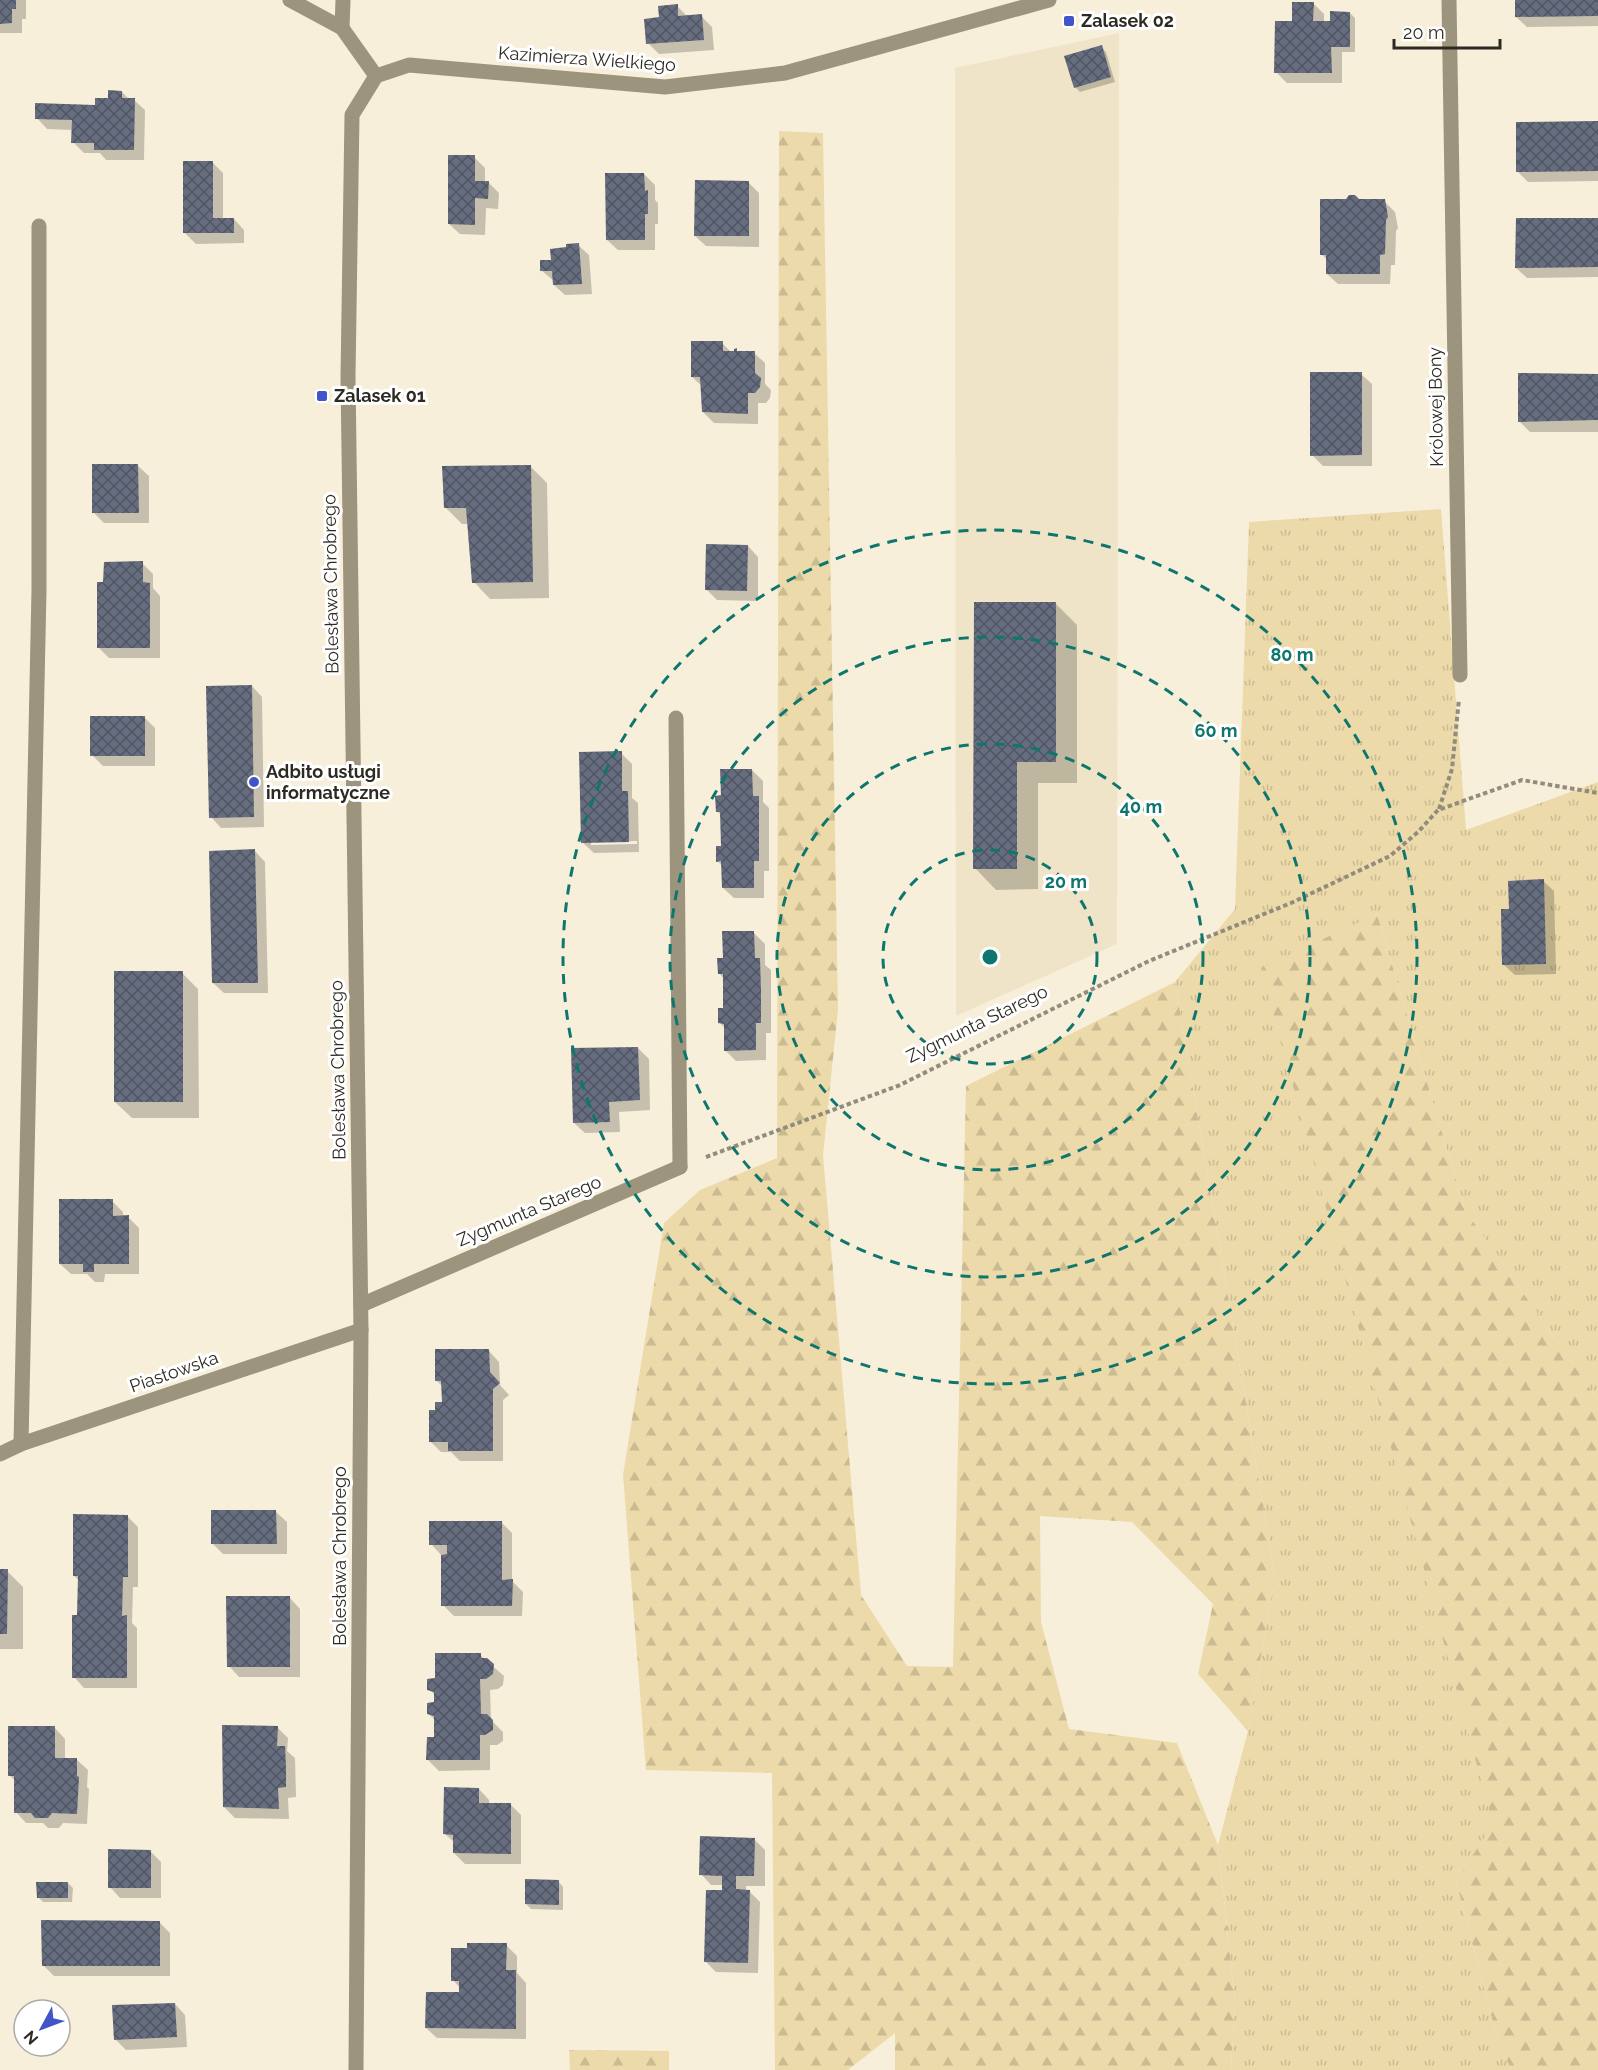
<svg xmlns="http://www.w3.org/2000/svg" width="1598" height="2070" viewBox="0 0 1598 2070" font-family="Raleway,sans-serif">
<style>
.built{fill:#efe4c7}
.grass{fill:url(#grass-tufts)}
.forest{fill:url(#forest-firs)}
.shadow{fill:#0003;fill-rule:evenodd}
.building{fill:url(#building-cross-hatch)}
.lines{fill:none;stroke-linecap:round;stroke-linejoin:round}
.path{stroke:#928c7d;stroke-width:4;stroke-dasharray:4.5 3;stroke-linecap:butt}
.service{stroke:#9d947d;stroke-width:15}
.minor{stroke:#9d947d;stroke-width:15}
.tertiary{stroke:#9d947d;stroke-width:15}
.ring{fill:none;stroke:#0f766e;stroke-width:3;stroke-dasharray:10 8}
.poi-dot{fill:#4155c8;stroke:#fff;stroke-width:2}
.labels{text-anchor:middle;stroke-width:6;stroke-linejoin:round;paint-order:stroke}
.poi-label{font-size:18px;font-weight:bold;fill:#2d2a22;stroke:#fff;text-anchor:start}
.street-label{font-size:18px;fill:#2d2a22;stroke:#fff}
.centre{fill:#0f766e;stroke:#fff;stroke-width:3}
.ring-label{font-size:18px;text-anchor:middle;font-weight:bold;fill:#0f766e;stroke:#fff;stroke-width:6;stroke-linejoin:round;paint-order:stroke}
</style>
<defs>
<pattern id="grass-tufts" width="24" height="20" patternUnits="userSpaceOnUse" patternTransform="scale(1.5)"><rect width="24" height="20" fill="#ecdaaa"/><path d="M3 7l-1-3M5 7V3M7 7l1-3M15 17l-1-3M17 17v-4M19 17l1-3" fill="none" stroke="#cbbb92"/></pattern>
<pattern id="forest-firs" width="22" height="20" patternUnits="userSpaceOnUse" patternTransform="scale(1.5)"><rect width="22" height="20" fill="#ecdaaa"/><path d="M5 1l3.5 6h-7zM16 11l3.5 6h-7z" fill="#cbbb92"/></pattern>
<pattern id="building-cross-hatch" width="8" height="8" patternUnits="userSpaceOnUse" patternTransform="scale(1.5)"><rect width="8" height="8" fill="#666d7f"/><path d="M0 0l8 8M0 8l8-8" fill="none" stroke="#505562"/></pattern>
</defs>
<rect width="100%" height="100%" fill="#f8efda"/>
<!-- built -->
<polygon class="built" points="1119,33 1117,944 956,1016 955,68"/>
<!-- grass -->
<polygon class="grass" points="1441,509 1466,830 1598,782 1598,1400 1465,1210 1377,914 1493,1825 1456,1881 1500,2049 1512,2070 1231,2070 1235,2002 1218,1845 1248,1731 1275,1576 1175,982 1235,909 1249,522"/>
<!-- forest -->
<g class="forest">
<polygon points="779,131 823,133 838,1010 823,1155 861,1595 907,1666 953,1667 966,1086 1175,982 1275,1576 1248,1731 1198,1674 1213,1604 1132,1522 1040,1516 1041,1622 1069,1729 1177,1743 1218,1845 1235,2002 1231,2070 895,2070 895,2033 848,2070 775,2070 772,1773 646,1770 623,1475 664,1223 700,1190 777,1158"/>
<polygon points="1377,914 1465,1210 1598,1400 1598,2070 1512,2070 1500,2049 1456,1881 1493,1824 1261,968"/>
<polygon points="569,2050 669,2051 669,2070 570,2070"/>
</g>
<!-- shadow -->
<g class="shadow">
<polygon points="0,0 26,0 26,19 22,19 22,33 0,33"/>
<polygon points="1516,0 1598,0 1598,26 1527,27 1516,17"/>
<polygon points="1313,3 1324,14 1324,22 1332,22 1350,13 1355,18 1355,52 1342,52 1342,83 1287,83 1276,72 1294,22"/>
<polygon points="677,6 688,17 701,16 712,27 714,50 659,54 648,43 661,18"/>
<polygon points="1101,47 1106,52 1115,82 1080,92 1075,87"/>
<polygon points="122,92 129,99 134,100 145,110 144,160 106,160 100,153 84,153 73,142 73,130 47,129 37,118 96,106"/>
<polygon points="1598,122 1598,181 1528,182 1517,171"/>
<polygon points="474,157 485,168 485,182 488,182 499,193 498,209 486,208 485,235 460,234 449,224"/>
<polygon points="213,163 223,173 223,219 234,219 244,230 244,243 196,244 185,233"/>
<polygon points="644,174 655,185 655,200 658,203 658,224 655,224 655,250 618,250 607,240"/>
<polygon points="748,182 759,193 759,247 706,246 695,236"/>
<polygon points="1359,200 1384,201 1395,212 1398,228 1396,231 1395,265 1391,265 1390,284 1338,284 1327,274 1328,260 1321,254"/>
<polygon points="1598,219 1598,277 1527,278 1516,268"/>
<polygon points="578,245 589,255 592,294 565,295 554,285 554,281 542,271"/>
<polygon points="722,343 732,353 754,353 765,363 765,384 771,390 770,398 766,403 758,403 758,424 714,423 703,412 702,386 692,377"/>
<polygon points="1361,374 1372,384 1372,466 1323,466 1312,455"/>
<polygon points="1598,375 1598,432 1530,432 1519,421"/>
<polygon points="138,466 149,476 149,523 104,523 93,512"/>
<polygon points="531,467 547,483 549,598 490,599 474,582 469,524 462,524 446,508"/>
<polygon points="748,546 758,557 758,601 717,600 707,590"/>
<polygon points="142,563 153,574 153,588 160,596 160,658 109,658 98,647 105,584"/>
<polygon points="1056,604 1077,625 1077,783 1038,783 1038,889 996,890 975,868"/>
<polygon points="252,686 262,697 264,827 221,828 211,817"/>
<polygon points="144,717 155,728 155,766 103,766 92,755"/>
<path d="M 621,753 L 632,764 L 632,798 L 638,803 L 639,852 L 594,853 L 583,843 ZM 637,841 L 637,844 L 591,845 L 591,842 Z"/>
<polygon points="752,770 763,781 763,802 769,808 769,871 764,871 764,898 734,898 723,888 723,866 717,861 723,847 722,816 717,811 722,797"/>
<polygon points="255,851 265,862 268,993 224,993 213,983"/>
<polygon points="1543,881 1554,891 1556,974 1515,975 1504,965 1510,910"/>
<polygon points="754,933 765,944 765,965 771,970 771,1033 766,1033 766,1060 736,1061 725,1050 725,1028 720,1023 725,1009 724,979 719,973 724,959"/>
<polygon points="182,973 198,989 199,1118 132,1118 115,1102"/>
<polygon points="638,1048 649,1059 650,1110 619,1112 620,1132 585,1133 574,1123"/>
<polygon points="112,1201 123,1212 123,1217 128,1217 139,1228 139,1274 105,1274 104,1282 95,1282 87,1274 71,1274 60,1264"/>
<polygon points="489,1351 499,1362 500,1385 509,1395 503,1400 503,1461 460,1461 451,1452 441,1452 430,1441 437,1412 443,1404 443,1387 436,1380"/>
<polygon points="276,1512 287,1522 287,1554 223,1554 213,1544"/>
<polygon points="127,1516 138,1527 138,1587 133,1587 132,1623 137,1628 137,1688 84,1688 74,1677 79,1580 74,1576"/>
<polygon points="501,1522 512,1533 512,1581 523,1592 522,1616 454,1616 443,1605 442,1556 431,1544"/>
<polygon points="0,1571 7,1571 23,1587 23,1649 0,1649"/>
<polygon points="290,1598 300,1609 300,1677 239,1677 229,1666"/>
<polygon points="480,1655 504,1676 503,1685 498,1689 490,1690 491,1720 503,1732 503,1741 497,1745 490,1745 490,1770 439,1771 428,1760 435,1739 436,1721 429,1714 436,1703 436,1696 429,1689 436,1679"/>
<polygon points="277,1727 288,1738 287,1751 295,1758 296,1797 288,1798 289,1819 235,1818 224,1807"/>
<polygon points="55,1728 65,1739 65,1760 77,1760 88,1770 87,1787 89,1789 87,1824 63,1823 59,1828 48,1828 43,1823 26,1823 16,1812 16,1781 9,1775"/>
<polygon points="479,1789 489,1800 489,1804 510,1804 521,1815 521,1864 465,1864 454,1853 455,1843 445,1834"/>
<polygon points="754,1839 765,1850 765,1886 746,1886 746,1891 749,1891 760,1902 758,1973 716,1972 705,1961 723,1885 711,1885 701,1874"/>
<polygon points="150,1851 161,1862 161,1898 120,1898 110,1887"/>
<polygon points="558,1881 563,1887 563,1910 531,1909 526,1904"/>
<polygon points="68,1883 73,1888 72,1902 43,1902 38,1897"/>
<polygon points="159,1922 170,1933 170,1976 54,1976 43,1965"/>
<polygon points="506,1945 517,1956 517,1973 526,1983 526,2039 437,2038 426,2028 460,1994 460,1988 453,1980 469,1949"/>
<polygon points="175,2004 185,2015 187,2047 126,2050 115,2039"/>
</g>
<!-- building -->
<g class="building">
<polygon points="0,0 16,0 16,9 12,9 12,23 0,24"/>
<polygon points="1515,0 1598,0 1598,16 1515,17"/>
<polygon points="1292,2 1314,2 1313,21 1330,21 1330,11 1350,12 1350,47 1331,47 1332,73 1274,73 1275,21 1292,21"/>
<polygon points="678,4 678,16 702,14 704,40 646,44 644,19 659,17 658,6"/>
<polygon points="1102,45 1111,77 1074,88 1064,56"/>
<polygon points="108,90 122,91 122,98 135,98 134,150 94,150 94,143 71,143 72,120 35,119 35,103 95,105 95,98 108,98"/>
<polygon points="1598,121 1598,171 1516,172 1516,122"/>
<polygon points="448,155 475,155 475,181 489,181 488,199 475,198 475,225 448,224"/>
<polygon points="183,161 213,161 213,218 234,218 234,233 183,233"/>
<polygon points="605,173 644,173 645,191 648,190 648,214 645,214 645,240 606,240"/>
<polygon points="695,180 749,181 749,236 694,236"/>
<polygon points="1349,195 1355,195 1359,199 1385,199 1388,217 1386,220 1385,254 1380,255 1380,274 1326,274 1326,255 1320,255 1320,199 1346,199"/>
<polygon points="1516,218 1598,218 1598,267 1515,268"/>
<polygon points="579,243 582,284 553,285 552,271 540,271 540,260 551,260 550,249 566,247 566,244"/>
<polygon points="691,341 723,341 723,351 734,351 734,349 737,348 737,351 755,351 755,373 761,378 760,387 755,393 748,393 748,414 702,412 700,377 691,377"/>
<polygon points="1310,372 1362,372 1362,455 1310,456"/>
<polygon points="1518,373 1598,374 1598,420 1518,422"/>
<polygon points="92,464 138,464 139,513 92,513"/>
<polygon points="531,465 533,582 472,583 466,508 444,508 442,466"/>
<polygon points="706,544 748,545 747,591 705,590"/>
<polygon points="143,561 143,582 150,583 150,648 97,648 97,582 103,582 104,562"/>
<polygon points="974,602 1056,602 1056,762 1017,762 1017,869 973,869"/>
<polygon points="252,685 254,817 209,818 206,686"/>
<rect x="90" y="716" width="55" height="40"/>
<polygon points="622,751 622,791 628,791 629,842 581,843 579,752"/>
<polygon points="720,769 752,769 753,796 759,796 759,861 754,861 754,888 722,888 721,861 716,862 716,846 721,846 720,812 716,812 715,796 721,795"/>
<polygon points="255,849 258,983 212,983 209,851"/>
<polygon points="1544,879 1546,964 1502,965 1501,909 1509,909 1508,881"/>
<polygon points="722,931 754,931 755,958 760,958 761,991 761,1023 756,1023 756,1050 724,1051 724,1024 718,1023 718,1008 723,1008 723,974 718,974 717,958 723,958"/>
<rect x="114" y="971" width="69" height="131"/>
<polygon points="638,1047 640,1100 609,1102 610,1122 573,1123 571,1048"/>
<polygon points="59,1199 113,1199 113,1216 129,1215 129,1264 94,1264 94,1272 83,1272 83,1264 59,1264"/>
<polygon points="435,1349 489,1349 490,1372 500,1383 493,1389 493,1451 448,1451 448,1442 429,1442 429,1410 435,1410 435,1402 442,1402 441,1381 435,1381"/>
<polygon points="211,1510 276,1510 277,1544 211,1544"/>
<polygon points="73,1514 128,1515 128,1577 123,1577 122,1616 127,1615 127,1678 72,1678 72,1615 77,1615 78,1576 73,1576"/>
<polygon points="429,1521 502,1521 502,1580 513,1579 512,1606 441,1606 441,1555 447,1554 447,1545 429,1545"/>
<polygon points="0,1569 8,1569 7,1634 0,1634"/>
<polygon points="226,1596 290,1596 290,1667 227,1667"/>
<polygon points="435,1653 481,1653 481,1658 487,1658 494,1664 493,1674 486,1679 480,1679 481,1714 487,1714 493,1720 493,1730 485,1735 480,1735 480,1760 426,1760 427,1737 434,1737 434,1716 427,1714 427,1703 434,1702 434,1692 427,1690 427,1679 435,1678"/>
<polygon points="222,1725 278,1726 277,1746 285,1746 286,1768 286,1787 278,1788 279,1809 223,1807"/>
<polygon points="8,1726 55,1726 55,1758 77,1758 77,1776 79,1777 77,1814 52,1813 48,1818 35,1818 31,1813 14,1813 14,1776 8,1776"/>
<polygon points="444,1787 479,1788 479,1803 511,1803 511,1854 453,1853 453,1835 443,1834"/>
<polygon points="700,1836 755,1838 754,1876 736,1876 736,1889 750,1890 748,1963 704,1962 706,1890 722,1890 722,1876 699,1875"/>
<polygon points="108,1849 151,1850 151,1888 108,1888"/>
<polygon points="525,1879 559,1880 559,1905 525,1904"/>
<polygon points="36,1882 68,1882 68,1898 37,1898"/>
<polygon points="41,1920 160,1921 160,1966 42,1966"/>
<polygon points="467,1943 507,1943 506,1970 516,1970 516,2029 425,2028 426,1992 459,1992 459,1981 451,1981 451,1948 467,1948"/>
<polygon points="175,2003 177,2037 114,2040 112,2005"/>
</g>
<g class="lines">
<!-- path -->
<g class="path">
<polyline points="1439,809 1452,769 1459,699"/>
<polyline points="706,1157 900,1085 1149,961 1291,903 1390,856 1418,832 1438,810 1522,780 1598,793"/>
</g>
<!-- service -->
<g class="service">
<polyline points="1449,0 1460,675"/>
<polyline points="676,718 680,1167"/>
<polyline points="21,1444 39,590 39,226"/>
</g>
<!-- minor -->
<g class="minor">
<polyline points="290,0 342,28 376,76"/>
<polyline points="342,28 343,0"/>
<polyline points="361,1305 680,1167"/>
<polyline points="0,1454 21,1444 361,1330"/>
</g>
<!-- tertiary -->
<polyline class="tertiary" points="356,2070 361,1330 348,377 352,115 376,76 409,65 665,87 785,73 1049,0"/>
</g>
<!-- distance rings -->
<g class="ring">
<circle cx="990" cy="957" r="107"/>
<circle cx="990" cy="957" r="213"/>
<circle cx="990" cy="957" r="320"/>
<circle cx="990" cy="957" r="427"/>
</g>
<!-- markers -->
<g class="poi-dot">
<rect x="1063" y="15" width="12" height="12" rx="3"/>
<rect x="316" y="390" width="12" height="12" rx="3"/>
<circle cx="254" cy="782" r="6"/>
</g>
<g class="labels">
<!-- poi labels -->
<g class="poi-label">
<text x="1081" y="27">Zalasek 02</text>
<text x="334" y="402">Zalasek 01</text>
<text x="266" y="778">Adbito usługi<tspan x="266" dy="21">informatyczne</tspan></text>
</g>
<!-- street labels -->
<g class="street-label">
<text transform="translate(587 59) rotate(4)" y="6">Kazimierza Wielkiego</text>
<text transform="translate(1436 407) rotate(-91)" y="6">Królowej Bony</text>
<text transform="translate(331 584) rotate(-91)" y="6">Bolesława Chrobrego</text>
<text transform="translate(977 1024) rotate(-26)" y="6">Zygmunta Starego</text>
<text transform="translate(338 1070) rotate(-91)" y="6">Bolesława Chrobrego</text>
<text transform="translate(529 1211) rotate(-23)" y="6">Zygmunta Starego</text>
<text transform="translate(174 1372) rotate(-19)" y="6">Piastowska</text>
<text transform="translate(340 1556) rotate(-90)" y="6">Bolesława Chrobrego</text>
</g>
</g>
<circle cx="990" cy="957" r="9" class="centre"/>
<g class="ring-label">
<text x="1292" y="661">80 m</text>
<text x="1216" y="737">60 m</text>
<text x="1141" y="813">40 m</text>
<text x="1066" y="888">20 m</text>
</g>
<!-- north arrow -->
<g transform="translate(42 2028) rotate(229)"><circle r="28" fill="#ffffff" stroke="#abaaa7" stroke-width="1.5"/>
<path d="M0-4.5L10 22L0 15L-10 22Z" fill="#4155c8"/>
<text y="-9" font-size="16" font-weight="bold" text-anchor="middle" fill="#2d2a22">N</text>
</g>
<!-- scale -->
<path d="M1394 39v9h106v-9" fill="none" stroke="#2d2a22" stroke-width="3"/>
<text x="1403" y="39" font-size="18" fill="#2d2a22" stroke="#ffffff" stroke-width="4.5" paint-order="stroke">20 m</text>
</svg>
